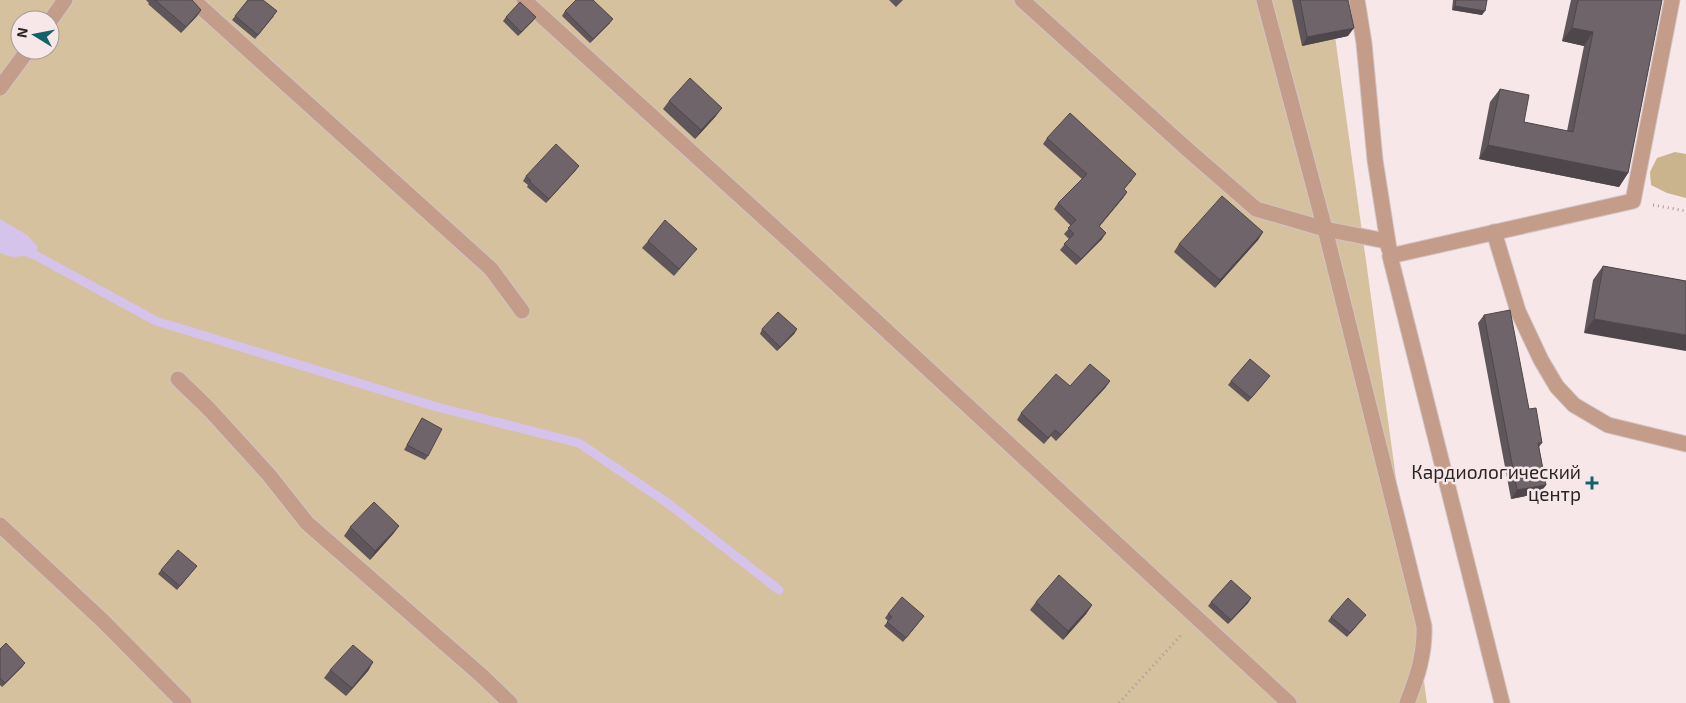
<svg xmlns="http://www.w3.org/2000/svg" width="1686" height="703" viewBox="0 0 1686 703" font-family="'Exo 2',sans-serif">
<style>
.green{fill:#d5c19e;fill-rule:evenodd}
.forest{fill:#cab48d}
.water{fill:#d6c3eb}
.lines{fill:none;stroke-linecap:round;stroke-linejoin:round}
.stream{stroke:#d6c3eb;stroke-width:9}
.lane-casing{stroke:#d2c4c5;stroke-width:17}
.path{stroke:#a79c9c;stroke-width:3;stroke-dasharray:1 4;stroke-linecap:butt}
.lane{stroke:#c39d8a;stroke-width:15}
.wall{fill:#5f565b}
.shaded-wall{fill:#4e464a}
.building{fill:#6f646a;stroke:#4e464a}
.poi-dot{fill:#136269;stroke:#f7e7e8;stroke-width:2}
.labels{text-anchor:middle;stroke-width:5;stroke-linejoin:round;paint-order:stroke}
.poi-label{font-size:19px;fill:#2a2525;stroke:#f7e7e8;text-anchor:end}
</style>
<rect width="100%" height="100%" fill="#f7e7e8"/>
<!-- green -->
<path class="green" d="M 0,0 L 1330,0 L 1427,703 L 0,703 ZM 20,20 L 50,20 L 50,50 L 20,50 Z"/>
<!-- forest -->
<polygon class="forest" points="1675,152 1686,154 1686,198 1667,193 1651,185 1650,172 1657,158"/>
<!-- water -->
<polygon class="water" points="0,219 27,235 38,247 35,255 12,257 0,253"/>
<g class="lines">
<!-- stream -->
<polyline class="stream" points="24,251 35,255 156,321 437,407 579,443 669,504 779,590"/>
<!-- lane casing -->
<g class="lane-casing">
<g id="lane">
<polyline points="193,0 491,269 522,311"/>
<polyline points="524,0 796,247 1289,703"/>
<polyline points="1022,0 1187,149 1256,209 1325,229 1386,241"/>
<path d="M 1264,0 L 1325,229 L 1424,626 C 1425,654 1417,678 1407,703"/>
<polyline points="1357,0 1364,43 1375,160 1389,249"/>
<polyline points="50,21 65,0"/>
<polyline points="0,88 28,50"/>
<polyline points="1494,232 1518,311 1541,360 1557,387 1574,405 1608,425 1686,444"/>
<polyline points="178,379 209,409 269,475 307,523 482,676 510,703"/>
<polyline points="0,525 103,621 184,703"/>
<polyline points="1502,703 1390,256 1633,201 1672,0"/>
</g>
</g>
<!-- path -->
<g class="path">
<polyline points="1653,205 1686,211"/>
<polyline points="1119,703 1183,633"/>
</g>
<!-- lane -->
<use href="#lane" class="lane"/>
</g>
<!-- wall -->
<g class="wall">
<polygon points="146,0 192,0 201,10 197,16 181,33 148,4 149,3"/>
<polygon points="248,0 274,16 255,39 232,20"/>
<polygon points="889,0 903,0 896,7"/>
<polygon points="1292,0 1348,0 1348,36 1302,46"/>
<polygon points="1453,0 1487,0 1482,15 1452,10"/>
<polygon points="1571,0 1662,0 1628,173 1619,187 1479,159 1490,102 1500,89 1524,122 1567,131 1584,46 1562,41"/>
<polygon points="565,11 610,23 590,43 562,16"/>
<polygon points="506,17 536,17 518,36 503,21"/>
<polygon points="669,101 716,116 695,139 663,109"/>
<polygon points="1047,138 1132,180 1124,189 1127,192 1123,198 1099,226 1102,239 1076,265 1060,250 1069,239 1064,234 1071,226 1054,209 1058,203 1082,179 1043,144"/>
<polygon points="576,170 546,203 527,187 528,185 523,181 526,176"/>
<polygon points="1263,232 1258,240 1215,288 1174,252 1179,244"/>
<polygon points="648,241 691,256 674,276 642,248"/>
<polygon points="1603,266 1686,281 1584,333 1593,280"/>
<polygon points="1484,315 1529,409 1542,443 1539,447 1546,485 1540,493 1511,499 1478,323"/>
<polygon points="762,329 797,329 794,334 777,351 760,334"/>
<polygon points="1267,380 1248,402 1228,385 1231,381"/>
<polygon points="1110,381 1105,388 1056,441 1051,436 1044,444 1017,420 1021,413 1070,386"/>
<polygon points="422,418 428,456 425,460 404,450"/>
<polygon points="399,526 393,534 370,560 344,536 350,527"/>
<polygon points="197,566 177,590 158,574 161,570"/>
<polygon points="1251,598 1248,603 1228,624 1208,606 1211,602"/>
<polygon points="1036,602 1092,605 1086,614 1063,640 1030,610"/>
<polygon points="888,614 924,616 903,642 884,626 888,621 885,618"/>
<polygon points="1331,617 1363,619 1347,637 1328,621"/>
<polygon points="0,649 25,663 22,667 2,687 0,685"/>
<polygon points="373,662 368,671 346,696 324,678 330,670"/>
</g>
<!-- shaded-wall -->
<g class="shaded-wall">
<polygon points="1455,6 1485,11 1482,15 1452,10"/>
<polygon points="201,10 197,16 181,33 186,27"/>
<polygon points="536,17 533,21 518,36 521,32"/>
<polygon points="613,19 610,23 590,43 593,39"/>
<polygon points="1354,28 1348,36 1302,46 1307,37"/>
<polygon points="1572,28 1593,32 1584,46 1562,41"/>
<polygon points="722,108 716,116 695,139 701,130"/>
<polygon points="1488,145 1628,173 1619,187 1479,159"/>
<polygon points="579,166 576,170 546,203 549,199"/>
<polygon points="1127,192 1123,198 1095,232 1099,226"/>
<polygon points="1263,232 1258,240 1215,288 1220,280"/>
<polygon points="1106,233 1102,239 1076,265 1081,259"/>
<polygon points="1594,319 1686,335 1686,351 1584,333"/>
<polygon points="797,329 794,334 777,351 780,347"/>
<polygon points="1110,381 1105,388 1056,441 1061,435"/>
<polygon points="1546,485 1540,493 1511,499 1517,490"/>
<polygon points="399,526 393,534 370,560 375,551"/>
<polygon points="1251,598 1248,603 1228,624 1231,620"/>
<polygon points="1092,605 1086,614 1063,640 1068,631"/>
<polygon points="373,662 368,671 346,696 352,688"/>
<polygon points="25,663 22,667 2,687 5,683"/>
</g>
<!-- building -->
<g class="building">
<polygon points="155,0 192,0 201,10 186,27"/>
<polygon points="248,0 263,0 277,11 258,35 235,16"/>
<polygon points="576,0 593,0 613,19 593,39 565,11"/>
<polygon points="1300,0 1348,0 1354,28 1307,37"/>
<polygon points="1456,0 1487,0 1485,11 1455,6"/>
<polygon points="1578,0 1662,0 1628,173 1488,145 1500,89 1529,95 1524,122 1573,132 1593,32 1572,28"/>
<polygon points="520,2 536,17 521,32 506,17"/>
<polygon points="690,78 722,108 701,130 669,101"/>
<polygon points="1070,113 1136,174 1124,189 1127,192 1099,226 1106,233 1081,259 1064,244 1074,234 1068,228 1076,220 1058,203 1087,174 1047,138"/>
<polygon points="556,144 579,166 549,199 530,182 531,181 526,176"/>
<polygon points="1222,196 1263,232 1220,280 1179,244"/>
<polygon points="665,220 697,249 679,269 648,241"/>
<polygon points="1603,266 1686,281 1686,335 1594,319"/>
<polygon points="1510,310 1529,409 1536,408 1542,443 1538,443 1546,485 1517,490 1484,315"/>
<polygon points="778,312 797,329 780,347 762,329"/>
<polygon points="1250,359 1270,376 1251,398 1231,381"/>
<polygon points="1090,364 1110,381 1061,435 1055,430 1048,438 1021,413 1056,374 1070,386"/>
<polygon points="422,418 442,429 428,456 407,445"/>
<polygon points="374,502 399,526 375,551 350,527"/>
<polygon points="178,550 197,566 180,586 161,570"/>
<polygon points="1059,575 1092,605 1068,631 1036,602"/>
<polygon points="1231,580 1251,598 1231,620 1211,602"/>
<polygon points="902,597 924,616 906,638 887,622 892,617 888,614"/>
<polygon points="1348,598 1366,615 1350,633 1331,617"/>
<polygon points="6,643 25,663 5,683 0,678 0,649"/>
<polygon points="353,645 373,662 352,688 330,670"/>
</g>
<!-- markers -->
<path class="poi-dot" d="M1589.5 475.5h5v5h5v5h-5v5h-5v-5h-5v-5h5z"/>
<g class="labels">
<!-- poi labels -->
<g class="poi-label">
<text x="1581" y="479">Кардиологический<tspan x="1581" dy="22">центр</tspan></text>
</g>
</g>
<!-- north arrow -->
<g transform="translate(35 35) rotate(280)"><circle r="24" fill="#f7e7e8" stroke="#a5999a"/>
<path d="M0-4L9 19L0 12L-9 19Z" fill="#136269"/>
<text y="-8" font-size="14" font-weight="bold" text-anchor="middle" fill="#2a2525">N</text>
</g>
</svg>
